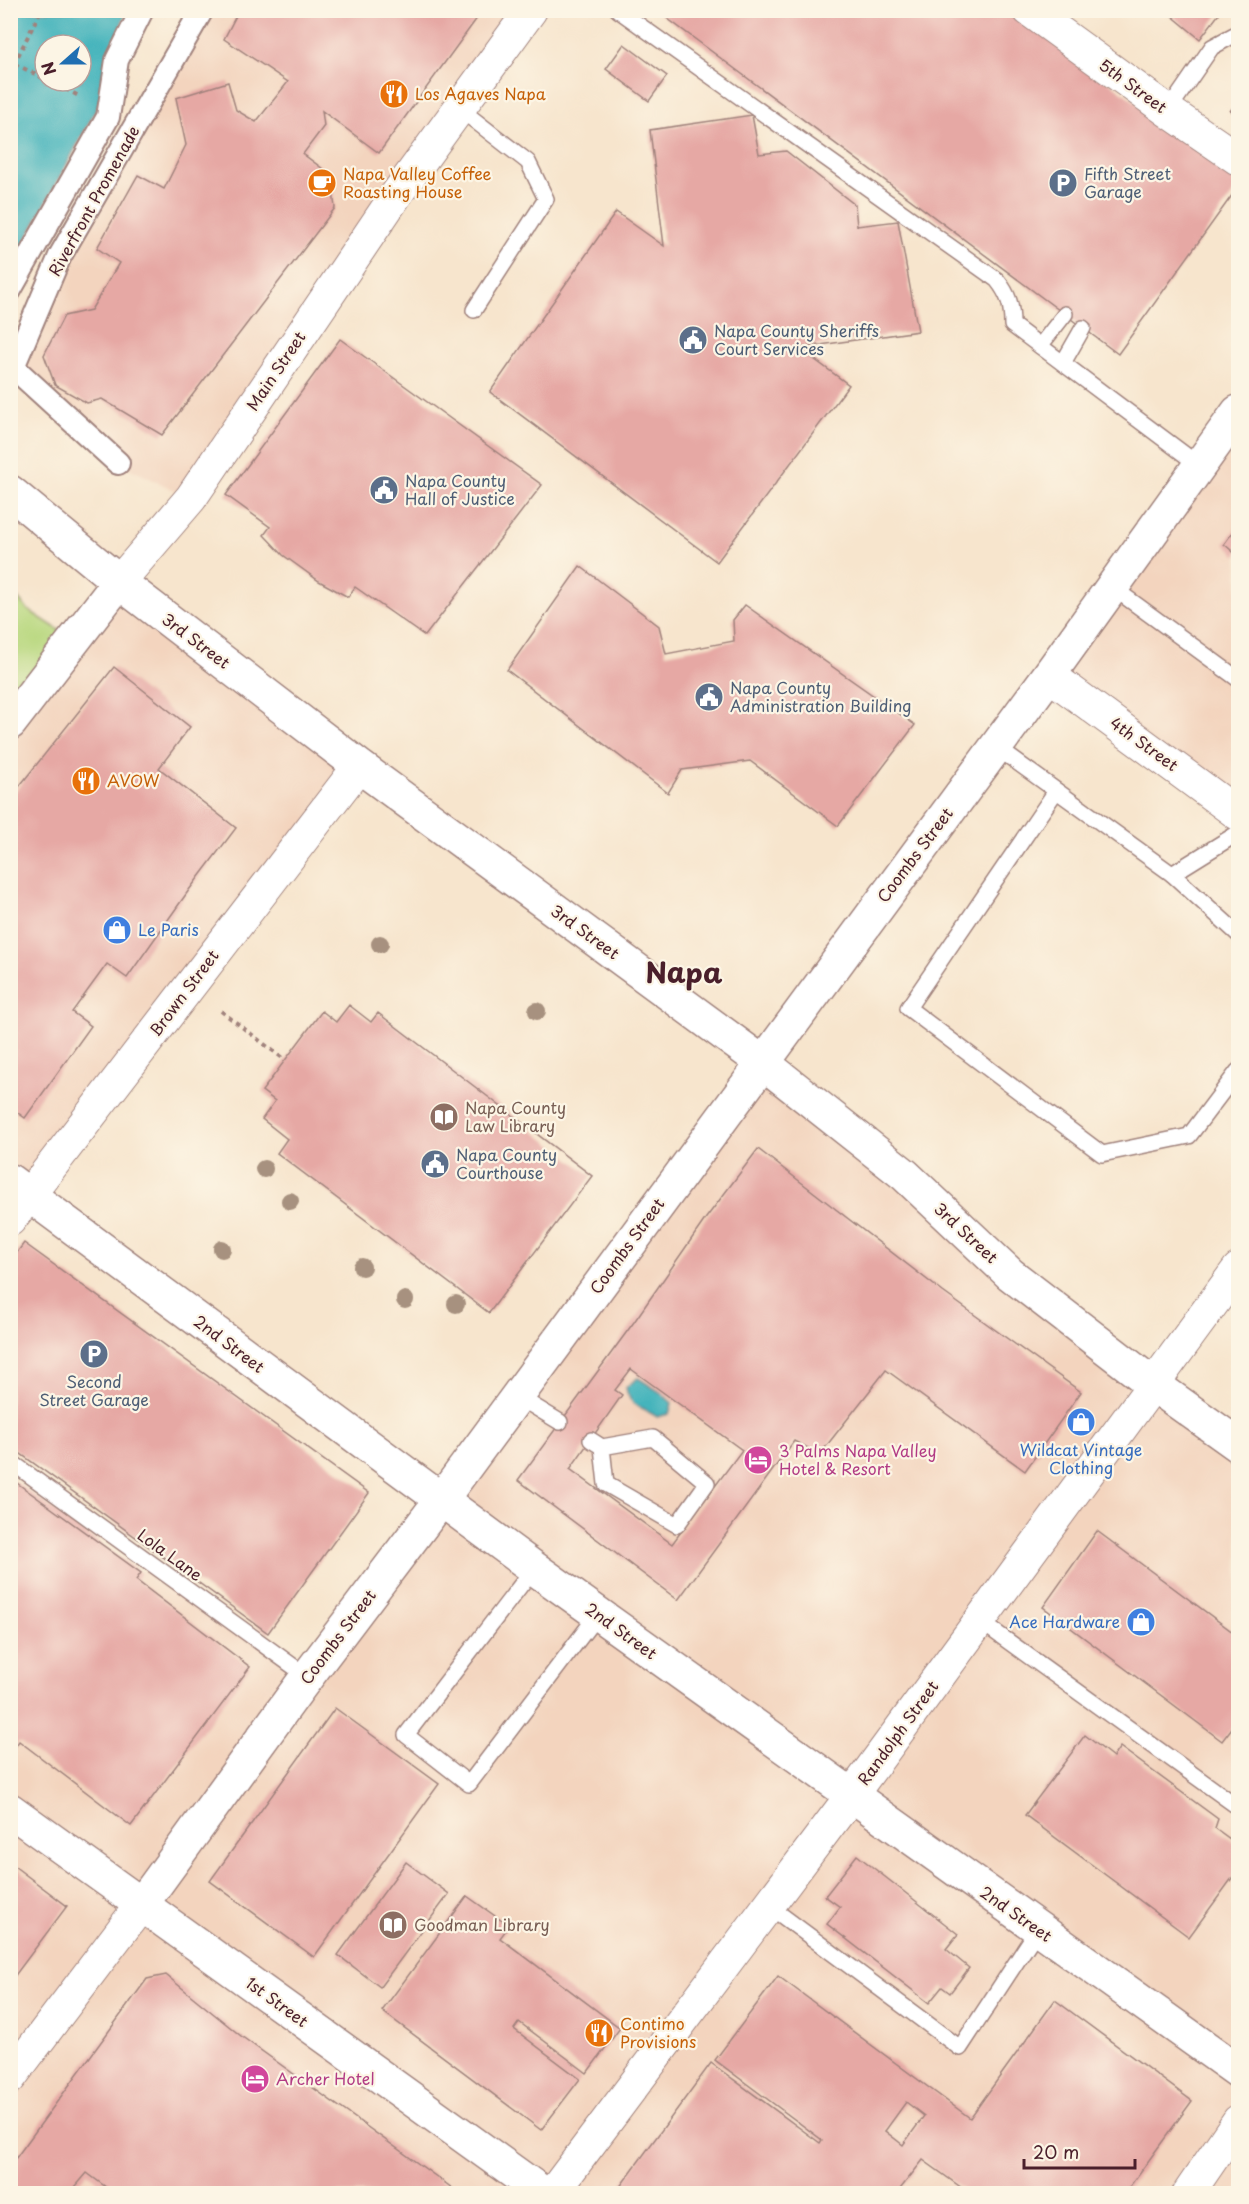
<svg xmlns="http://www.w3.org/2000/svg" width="1249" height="2204" viewBox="0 0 1249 2204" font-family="'Playpen Sans',sans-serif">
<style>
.built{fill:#f3d4be}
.green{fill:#b9d880;stroke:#827c56;stroke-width:1.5}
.water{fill:#45b4bc;stroke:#486a74;stroke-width:1.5;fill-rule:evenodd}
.building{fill:#e6a8a4;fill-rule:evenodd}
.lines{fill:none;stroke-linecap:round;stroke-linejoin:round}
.service-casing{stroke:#a0827c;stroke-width:18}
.pedestrian-casing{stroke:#a0827c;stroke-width:26}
.minor-casing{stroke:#a0827c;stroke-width:34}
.tertiary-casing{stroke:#a0827c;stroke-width:36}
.secondary-casing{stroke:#a0827c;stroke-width:36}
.path{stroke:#a0827c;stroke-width:4;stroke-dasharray:4.5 4.5;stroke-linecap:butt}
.service{stroke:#fff;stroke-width:15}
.pedestrian{stroke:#fff;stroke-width:22}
.minor{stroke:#fff;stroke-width:32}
.tertiary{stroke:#fff;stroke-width:33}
.secondary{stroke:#fff;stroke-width:33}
.tree{fill:#a7917f}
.labels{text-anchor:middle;stroke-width:4.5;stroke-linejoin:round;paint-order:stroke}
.street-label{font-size:16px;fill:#4a1f2b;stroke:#fcf5e5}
.food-label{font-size:16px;fill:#c56008;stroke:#fcf5e5;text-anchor:start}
.service-label{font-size:16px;fill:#4e5e75;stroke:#fcf5e5;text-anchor:start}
.shop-label{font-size:16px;fill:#366cbe;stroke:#fcf5e5;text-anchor:start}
.education-label{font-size:16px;fill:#785e54;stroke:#fcf5e5;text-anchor:start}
.hotel-label{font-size:16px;fill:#b23c85;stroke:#fcf5e5;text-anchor:start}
.town-label{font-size:28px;font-weight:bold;fill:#4a1f2b;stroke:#fcf5e5}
</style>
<rect width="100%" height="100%" fill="#fcf5e5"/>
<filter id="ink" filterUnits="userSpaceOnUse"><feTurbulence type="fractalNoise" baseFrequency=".0167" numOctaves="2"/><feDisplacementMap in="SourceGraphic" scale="12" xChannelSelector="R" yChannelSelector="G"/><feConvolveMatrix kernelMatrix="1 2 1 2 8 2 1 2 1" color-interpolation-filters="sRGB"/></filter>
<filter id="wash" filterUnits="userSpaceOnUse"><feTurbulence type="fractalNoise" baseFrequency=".008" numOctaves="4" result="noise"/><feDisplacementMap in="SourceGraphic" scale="24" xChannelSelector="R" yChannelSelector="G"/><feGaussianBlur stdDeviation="1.35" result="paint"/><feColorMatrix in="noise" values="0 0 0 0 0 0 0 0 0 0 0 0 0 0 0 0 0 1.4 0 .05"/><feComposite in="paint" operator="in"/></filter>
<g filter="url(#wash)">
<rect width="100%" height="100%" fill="#f7e5cd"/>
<!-- built -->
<g class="built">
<polygon points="202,11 531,11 191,498 118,463 13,367"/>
<polygon points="1238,412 1238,814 1049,675"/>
<polygon points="119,582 359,766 10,1220 10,721"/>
<polygon points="762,1062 1238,1445 1238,2193 11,2194 10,1753 19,1741 141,1573 150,1563 307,1677"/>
</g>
<!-- green -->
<polygon class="green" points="11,591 28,610 73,639 11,723"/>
<!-- water -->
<g class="water">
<path d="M 11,11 L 127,11 L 108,57 L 102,95 L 97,108 L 11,268 ZM 45,45 L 81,45 L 81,81 L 45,81 Z"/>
<path d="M 638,1378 L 660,1392 L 672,1403 L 669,1414 L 657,1417 C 644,1407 629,1408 626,1387 Z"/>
</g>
<g id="blocks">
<!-- building -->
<g class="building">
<polygon points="239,10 483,10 379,153 322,111 324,126 303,154 331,175 335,208 162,435 102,399 87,403 55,385 44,355 64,316 91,310 119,263 97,248 138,175 164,189 186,145 176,98 228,82 236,110 256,122 288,82 224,39"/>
<polygon points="656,10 1012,10 1238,178 1238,187 1118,354"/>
<polygon points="1165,10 1222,10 1200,39"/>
<polygon points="624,44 667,76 649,101 606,69"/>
<polygon points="752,115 759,154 786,151 855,205 857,226 898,221 918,331 799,348 849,385 717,562 490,392 616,212 664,246 650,130"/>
<polygon points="340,339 542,485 425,636 355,587 348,597 319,581 283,555 264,535 270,527 226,495"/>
<polygon points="1238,525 1238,556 1224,544"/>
<polygon points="580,566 659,626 666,654 734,641 733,620 745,605 915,725 838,826 750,761 682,770 668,793 507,670"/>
<polygon points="114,667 190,727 159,768 236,828 189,890 127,978 107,964 72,1012 91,1026 25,1118 10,1107 10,798"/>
<polygon points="349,1005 371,1022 378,1013 592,1176 489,1313 277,1153 287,1139 262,1119 275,1101 262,1091 322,1011 336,1022"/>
<path d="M 758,1149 L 943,1292 L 1081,1392 L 1025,1471 L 886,1370 L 820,1454 L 794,1441 L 678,1600 L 518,1480 L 634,1322 L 706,1218 ZM 631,1369 L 742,1450 L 672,1544 L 570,1469 L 622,1395 L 615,1390 Z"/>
<polygon points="24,1243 369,1493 268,1633 10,1446 10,1262"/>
<polygon points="10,1478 141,1573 136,1580 250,1667 131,1826 19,1741 10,1754"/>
<polygon points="1097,1531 1238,1636 1238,1720 1222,1741 1043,1607"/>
<polygon points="335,1708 439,1784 314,1957 210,1881"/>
<polygon points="1085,1735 1113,1757 1120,1747 1218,1819 1215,1828 1238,1845 1238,1870 1189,1937 1025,1815"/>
<polygon points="857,1855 958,1934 946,1949 969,1968 950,1993 942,1987 929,2003 827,1924 840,1907 825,1896"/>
<polygon points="406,1862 449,1894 380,1987 338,1955"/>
<polygon points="10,1863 67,1906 10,1982"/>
<polygon points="467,1896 509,1926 500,1938 620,2028 587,2073 519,2022 514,2029 580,2079 541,2130 382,2011"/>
<polygon points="166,1975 241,2036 459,2193 114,2193 87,2173 70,2193 10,2193 10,2166 147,1979"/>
<path d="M 778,1976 L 970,2118 L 1055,2000 L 1192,2101 L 1125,2193 L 969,2193 L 923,2160 L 897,2193 L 627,2193 L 619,2188 L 711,2063 L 820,2143 L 822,2140 L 715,2060 ZM 906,2102 L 924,2116 L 903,2145 L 885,2131 Z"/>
</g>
</g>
</g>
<g filter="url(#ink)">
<use href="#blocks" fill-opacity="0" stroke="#a0827c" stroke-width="1.5"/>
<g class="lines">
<!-- service casing -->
<g class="service-casing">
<g id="service">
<path d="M 618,10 L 997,280 C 1009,295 1012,306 1012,325 L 1200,466"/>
<polyline points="460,109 528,162 546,199 474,310"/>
<polyline points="1168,111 1212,47 1234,35 1238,36"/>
<polyline points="1040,346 1065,314"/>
<polyline points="1063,363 1083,328"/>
<polyline points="1112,587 1238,679"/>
<polyline points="996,747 1172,874 1238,833"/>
<polyline points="1056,791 908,1008 1102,1154 1189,1136 1238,1071"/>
<polyline points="1172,874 1238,934"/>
<polyline points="517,1396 560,1422"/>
<polyline points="591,1440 602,1447 653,1438 707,1483 677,1525 606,1484 602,1447"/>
<polyline points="10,1461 308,1677"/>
<polyline points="534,1568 406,1735 469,1784 598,1614"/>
<polyline points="980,1621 1238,1807"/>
<polyline points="769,1906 960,2048 1038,1929"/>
</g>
</g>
<!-- pedestrian casing -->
<g class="pedestrian-casing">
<g id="pedestrian">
<polyline points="10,290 108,117 117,60 142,10"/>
<polyline points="118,463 13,367 60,256 202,10"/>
</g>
</g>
<!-- minor casing -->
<g class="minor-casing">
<g id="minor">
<polyline points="1029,10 1168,111 1238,159"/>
<polyline points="119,582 191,498 396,195 531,10"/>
<polyline points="1049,675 1238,814"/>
<polyline points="10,1220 359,766"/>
<polyline points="10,2078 141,1905"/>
<polyline points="552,2194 851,1796 1238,1269"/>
<polyline points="1188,2194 1238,2121"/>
</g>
</g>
<!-- tertiary casing -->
<g class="tertiary-casing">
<g id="tertiary">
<polyline points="10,492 119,582 359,766 762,1062 905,1175 1010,1274 1154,1385 1238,1445"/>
<polyline points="10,723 119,582"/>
<polyline points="10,1181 534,1568 1238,2071"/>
<polyline points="141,1905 301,1685 441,1500 1049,675 1238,412"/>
</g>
</g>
<!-- secondary casing -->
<g class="secondary-casing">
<polyline id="secondary" points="10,1810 544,2194"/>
</g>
<!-- path -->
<g class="path">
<polyline points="15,64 45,79"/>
<polyline points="10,72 41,10"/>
<polyline points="49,81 81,97"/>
<polyline points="1231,112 1238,102"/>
<polyline points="221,1011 285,1060"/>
</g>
<!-- service -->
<use href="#service" class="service"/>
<!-- pedestrian -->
<use href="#pedestrian" class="pedestrian"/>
<!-- minor -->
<use href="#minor" class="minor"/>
<!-- tertiary -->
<use href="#tertiary" class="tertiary"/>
<!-- secondary -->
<use href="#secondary" class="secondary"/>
</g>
<!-- trees -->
<g class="tree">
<circle cx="380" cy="944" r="9"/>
<circle cx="537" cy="1011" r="9"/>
<circle cx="264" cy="1169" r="9"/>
<circle cx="290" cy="1201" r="9"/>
<circle cx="222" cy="1249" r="9"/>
<circle cx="362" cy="1267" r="9"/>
<circle cx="405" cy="1300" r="9"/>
<circle cx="456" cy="1304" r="9"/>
</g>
</g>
<!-- icons -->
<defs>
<g id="restaurant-disc" transform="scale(1.5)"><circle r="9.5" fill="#e8710a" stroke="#fcf5e5"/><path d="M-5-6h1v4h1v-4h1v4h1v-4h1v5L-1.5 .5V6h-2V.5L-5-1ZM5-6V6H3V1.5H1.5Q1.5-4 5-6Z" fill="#fff"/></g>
<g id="cafe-disc" transform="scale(1.5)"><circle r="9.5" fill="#e8710a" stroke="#fcf5e5"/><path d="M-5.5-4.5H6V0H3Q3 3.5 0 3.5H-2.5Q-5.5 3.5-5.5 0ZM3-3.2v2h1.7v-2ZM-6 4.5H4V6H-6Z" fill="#fff"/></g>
<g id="parking-disc" transform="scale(1.5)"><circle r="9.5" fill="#5c6f8a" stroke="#fcf5e5"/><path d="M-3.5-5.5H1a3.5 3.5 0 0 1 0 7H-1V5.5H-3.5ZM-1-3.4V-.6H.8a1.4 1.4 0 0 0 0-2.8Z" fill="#fff"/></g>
<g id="civic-disc" transform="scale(1.5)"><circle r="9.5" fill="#5c6f8a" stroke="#fcf5e5"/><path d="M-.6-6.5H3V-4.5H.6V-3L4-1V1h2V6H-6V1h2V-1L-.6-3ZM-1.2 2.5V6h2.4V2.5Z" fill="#fff"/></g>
<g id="shop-disc" transform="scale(1.5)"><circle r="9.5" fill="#3f7fe0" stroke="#fcf5e5"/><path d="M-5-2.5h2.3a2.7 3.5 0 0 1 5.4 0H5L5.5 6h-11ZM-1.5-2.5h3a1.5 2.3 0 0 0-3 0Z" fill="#fff"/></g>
<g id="library-disc" transform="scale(1.5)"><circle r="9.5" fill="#8d6e63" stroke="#fcf5e5"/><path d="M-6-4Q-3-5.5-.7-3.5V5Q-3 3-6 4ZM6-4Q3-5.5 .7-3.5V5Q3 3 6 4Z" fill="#fff"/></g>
<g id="hotel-disc" transform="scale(1.5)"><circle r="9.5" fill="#d1479c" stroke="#fcf5e5"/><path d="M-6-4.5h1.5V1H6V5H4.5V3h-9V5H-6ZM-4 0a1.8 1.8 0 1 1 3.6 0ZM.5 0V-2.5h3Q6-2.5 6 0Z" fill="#fff"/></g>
</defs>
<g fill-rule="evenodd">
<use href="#restaurant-disc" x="394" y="94"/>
<use href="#cafe-disc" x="322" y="183"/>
<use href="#parking-disc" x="1063" y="183"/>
<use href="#civic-disc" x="693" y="340"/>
<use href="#civic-disc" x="384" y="490"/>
<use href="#civic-disc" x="709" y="697"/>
<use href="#restaurant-disc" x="86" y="781"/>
<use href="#shop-disc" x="117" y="930"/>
<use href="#library-disc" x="444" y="1117"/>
<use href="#civic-disc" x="435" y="1164"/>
<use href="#parking-disc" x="94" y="1354"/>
<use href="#shop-disc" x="1081" y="1422"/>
<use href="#hotel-disc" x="758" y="1460"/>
<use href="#shop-disc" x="1141" y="1622"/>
<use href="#library-disc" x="393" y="1925"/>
<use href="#restaurant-disc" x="599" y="2033"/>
<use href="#hotel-disc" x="255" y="2079"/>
</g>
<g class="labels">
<!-- street labels -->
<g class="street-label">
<text transform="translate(1133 86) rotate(36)" y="6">5th Street</text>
<text transform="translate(94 201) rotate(-61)" y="6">Riverfront Promenade</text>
<text transform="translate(276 371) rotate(-56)" y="6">Main Street</text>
<text transform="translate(196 641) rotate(37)" y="6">3rd Street</text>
<text transform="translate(1144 744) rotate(36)" y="6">4th Street</text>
<text transform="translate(915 855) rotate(-53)" y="6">Coombs Street</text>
<text transform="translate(585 932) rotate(36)" y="6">3rd Street</text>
<text transform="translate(184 993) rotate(-53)" y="6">Brown Street</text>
<text transform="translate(966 1233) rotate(43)" y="6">3rd Street</text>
<text transform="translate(627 1246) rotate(-54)" y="6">Coombs Street</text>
<text transform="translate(229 1344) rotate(37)" y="6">2nd Street</text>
<text transform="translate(170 1555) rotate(36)" y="6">Lola Lane</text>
<text transform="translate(621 1631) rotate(36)" y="6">2nd Street</text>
<text transform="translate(338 1637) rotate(-53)" y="6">Coombs Street</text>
<text transform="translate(898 1733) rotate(-54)" y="6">Randolph Street</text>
<text transform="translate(1016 1914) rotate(35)" y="6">2nd Street</text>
<text transform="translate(277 2002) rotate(36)" y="6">1st Street</text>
</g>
<!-- food labels -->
<g class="food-label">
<text x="415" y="100">Los Agaves Napa</text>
<text x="343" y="180">Napa Valley Coffee<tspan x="343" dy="18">Roasting House</tspan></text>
<text x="107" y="787">AVOW</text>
<text x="620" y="2030">Contimo<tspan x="620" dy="18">Provisions</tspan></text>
</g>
<!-- service labels -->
<g class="service-label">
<text x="1084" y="180">Fifth Street<tspan x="1084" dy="18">Garage</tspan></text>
<text x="714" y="337">Napa County Sheriffs<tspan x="714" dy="18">Court Services</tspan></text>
<text x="405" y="487">Napa County<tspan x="405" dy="18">Hall of Justice</tspan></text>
<text x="730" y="694">Napa County<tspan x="730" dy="18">Administration Building</tspan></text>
<text x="456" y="1161">Napa County<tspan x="456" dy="18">Courthouse</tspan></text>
<text x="94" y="1388" text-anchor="middle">Second<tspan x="94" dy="18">Street Garage</tspan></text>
</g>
<!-- shop labels -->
<g class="shop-label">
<text x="138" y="936">Le Paris</text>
<text x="1081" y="1456" text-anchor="middle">Wildcat Vintage<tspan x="1081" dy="18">Clothing</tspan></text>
<text x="1120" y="1628" text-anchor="end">Ace Hardware</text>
</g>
<!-- education labels -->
<g class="education-label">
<text x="465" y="1114">Napa County<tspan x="465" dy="18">Law Library</tspan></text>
<text x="414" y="1931">Goodman Library</text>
</g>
<!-- hotel labels -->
<g class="hotel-label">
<text x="779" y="1457">3 Palms Napa Valley<tspan x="779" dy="18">Hotel &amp; Resort</tspan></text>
<text x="276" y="2085">Archer Hotel</text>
</g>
<!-- town labels -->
<g class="town-label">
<text x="684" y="983">Napa</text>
</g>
</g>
<!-- margin -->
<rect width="1249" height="2204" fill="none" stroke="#fcf5e5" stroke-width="36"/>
<!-- north arrow -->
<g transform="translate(63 63) rotate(249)"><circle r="28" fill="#fcf5e5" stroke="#b59f9b" stroke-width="1.5"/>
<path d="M0-4.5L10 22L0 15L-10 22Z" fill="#1f6fb2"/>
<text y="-9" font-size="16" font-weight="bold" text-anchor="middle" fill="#4a1f2b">N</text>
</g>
<!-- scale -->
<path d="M1024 2159v9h111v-9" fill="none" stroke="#4a1f2b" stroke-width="3"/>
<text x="1033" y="2159" font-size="18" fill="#4a1f2b" stroke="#fcf5e5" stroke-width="4.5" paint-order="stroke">20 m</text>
</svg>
